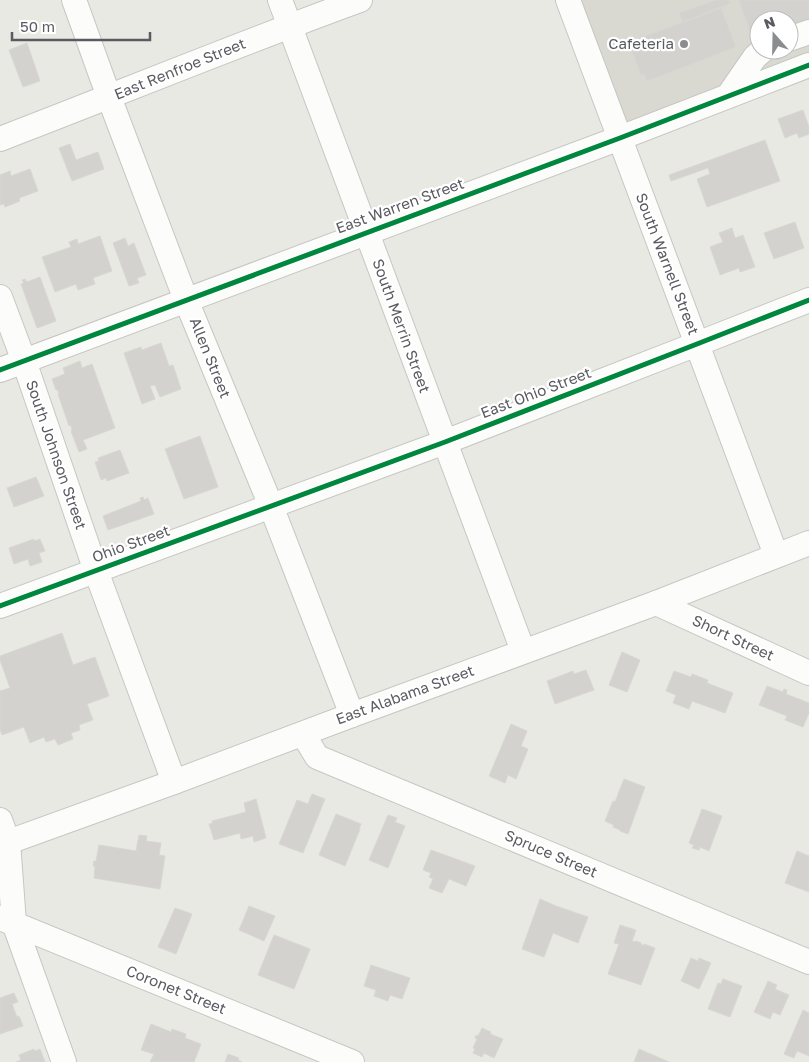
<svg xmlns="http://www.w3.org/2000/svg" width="809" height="1062" viewBox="0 0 809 1062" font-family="'Golos Text',sans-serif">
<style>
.education{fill:#d9d9d1;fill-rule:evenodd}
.building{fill:#d3d2ce;stroke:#d8d7d2}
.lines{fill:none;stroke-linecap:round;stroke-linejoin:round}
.minor-casing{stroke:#c6c6c4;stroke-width:26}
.minor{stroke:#fcfcfb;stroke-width:24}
.cycleway-casing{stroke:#fff;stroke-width:8}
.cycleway{stroke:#00873e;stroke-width:5}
.poi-dot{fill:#8c8d8e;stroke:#fff;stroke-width:2}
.labels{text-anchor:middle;stroke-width:4.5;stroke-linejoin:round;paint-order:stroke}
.poi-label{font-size:15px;fill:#5a5b61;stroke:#fff;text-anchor:end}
.street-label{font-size:15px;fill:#5a5b61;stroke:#fff}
</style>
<rect width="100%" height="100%" fill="#e9e9e3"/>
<!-- education -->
<path class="education" d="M 568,0 L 809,0 L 809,65 L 620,138 ZM 759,20 L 789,20 L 789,50 L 759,50 Z"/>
<!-- building -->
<g class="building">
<polygon points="716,0 729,0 731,3 683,22 679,13"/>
<polygon points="739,0 809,0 809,19 789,26 789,20 759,20 759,38 753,40"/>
<polygon points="721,8 736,47 647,81 644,74 641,75 632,51 635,52 632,41"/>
<polygon points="27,43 40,81 23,87 9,50"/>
<polygon points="803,110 809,127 809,134 799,138 797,133 785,138 778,119"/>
<polygon points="765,140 780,181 707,207 697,179 710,174 708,168 671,181 669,175"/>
<polygon points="70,144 76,160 98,152 104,169 72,181 59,148"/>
<polygon points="30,169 38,191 19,198 20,201 5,207 4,204 0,205 0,175 10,171 11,176"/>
<polygon points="795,222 804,248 774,259 764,233"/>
<polygon points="732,228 735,238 743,235 755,267 740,272 739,268 720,275 710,247 723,242 719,233"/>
<polygon points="100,236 112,271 93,278 95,284 78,290 76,284 55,292 42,257 71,247 69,242 77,239 78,244"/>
<polygon points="125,238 128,246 134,243 146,275 137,278 139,283 129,286 113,243"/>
<polygon points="40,277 56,321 37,328 21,284 24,283 22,280 25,279 27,282"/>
<polygon points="161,343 169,366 173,365 181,389 160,397 155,385 150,386 155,399 142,404 124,353 141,347 142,350"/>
<polygon points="80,361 82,368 92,364 115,428 83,440 87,449 79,452 71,431 72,430 71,425 69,426 58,394 59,394 58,390 56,390 52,379 65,374 63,368"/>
<polygon points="200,436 218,487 184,499 165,449"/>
<polygon points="120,450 129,473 107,481 106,478 101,480 95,462 99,461 98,458"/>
<polygon points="36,477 44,496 14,507 7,488"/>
<polygon points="143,497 144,500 148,498 154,514 108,530 103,516 141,501 140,498"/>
<polygon points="34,539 34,541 40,539 45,551 39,553 42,562 30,566 28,559 14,564 9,548"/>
<polygon points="62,633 73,665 95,657 109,696 87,704 93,720 79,725 80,730 71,733 73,739 58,745 55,739 46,742 44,737 30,743 24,727 2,735 0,729 0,691 10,688 0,660 0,656"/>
<polygon points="622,652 640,660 627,692 609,685"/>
<polygon points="586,670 594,690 555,704 547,681 573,671 574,674"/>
<polygon points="674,671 691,677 692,674 708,680 707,683 733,693 725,713 692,701 689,709 673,703 676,695 666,691"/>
<polygon points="767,686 783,692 784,689 787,690 786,694 809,703 809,713 803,727 785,720 787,716 759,705"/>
<polygon points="511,724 527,731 521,746 528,749 516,779 508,775 505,783 489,776"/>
<polygon points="624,779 645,787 628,834 620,831 620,830 613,827 614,825 605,821 613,801 615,802"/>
<polygon points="312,794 325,799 303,853 279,844 297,800 308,804"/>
<polygon points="256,799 266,838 254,842 253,836 241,839 240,833 214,840 209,824 213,823 212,821 246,812 244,803"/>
<polygon points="702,809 722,816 709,851 700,847 699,850 692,848 694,845 689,843"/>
<polygon points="336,814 361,824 359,829 360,829 345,866 319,855"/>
<polygon points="388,815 397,818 395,822 405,826 388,868 369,860"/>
<polygon points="139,835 147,836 146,841 161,843 159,855 165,856 160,889 94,878 95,866 93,866 94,861 96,861 99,845 136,851"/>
<polygon points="431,850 475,866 466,886 449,879 442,893 429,888 433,879 429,877 431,873 423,870"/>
<polygon points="797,851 809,856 809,892 785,883"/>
<polygon points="540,899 556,906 588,917 578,943 553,933 544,957 522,949"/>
<polygon points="249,906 275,916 264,941 239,930"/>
<polygon points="175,908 192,914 176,954 158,947"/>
<polygon points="620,925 636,930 632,941 635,942 636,941 641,943 641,944 644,946 644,944 655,948 641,985 608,974 619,944 614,943"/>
<polygon points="274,935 310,949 294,989 258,975"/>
<polygon points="691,958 698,961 699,958 711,963 699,989 681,981"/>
<polygon points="371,965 410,978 402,999 390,995 388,1001 374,996 376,990 364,986"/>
<polygon points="723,979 742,986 730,1017 708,1009 718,983 721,984"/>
<polygon points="768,981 777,985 775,989 789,995 780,1015 773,1012 770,1019 754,1012"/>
<polygon points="14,993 18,1002 12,1004 17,1017 19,1016 23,1026 0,1034 0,998"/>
<polygon points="803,1010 809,1013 809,1056 797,1051 794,1058 784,1054"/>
<polygon points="151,1024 171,1032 172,1029 186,1034 185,1038 201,1044 194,1062 150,1062 154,1054 141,1050"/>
<polygon points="482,1028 491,1032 490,1034 503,1039 494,1058 484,1053 482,1057 473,1053 475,1049 473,1048 477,1039 475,1038 476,1035 478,1036"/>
<polygon points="34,1049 35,1051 40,1049 45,1062 16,1062 21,1060 19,1055"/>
<polygon points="639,1049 669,1062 634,1062"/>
<polygon points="228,1054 239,1058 238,1060 242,1062 225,1062"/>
</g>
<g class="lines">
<!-- minor casing -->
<g class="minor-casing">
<g id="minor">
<polyline points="74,0 109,97 186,300 271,506 352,715"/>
<polyline points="280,0 523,651"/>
<polyline points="568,0 776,555"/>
<polyline points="789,39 809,32"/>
<polyline points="728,96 755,57 763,50"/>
<path d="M 0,139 C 120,93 239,44 360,0"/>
<polyline points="0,297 24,361 96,571 174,782"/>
<polyline points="0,370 620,138 809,65"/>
<polyline points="656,603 809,673"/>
<polyline points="0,606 445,442 697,344 809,300"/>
<polyline points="303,734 317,757 809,962"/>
<polyline points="0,820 8,842 14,923 64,1062"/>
<polyline points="0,845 174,782 352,715 656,603 809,543"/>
<polyline points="0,918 352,1062"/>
</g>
</g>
<!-- minor -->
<use href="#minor" class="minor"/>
<!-- cycleway casing -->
<g class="cycleway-casing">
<g id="cycleway">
<polyline points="0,370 620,138 809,65"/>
<polyline points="0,606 445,442 697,344 809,300"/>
</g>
</g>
<!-- cycleway -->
<use href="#cycleway" class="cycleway"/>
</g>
<!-- markers -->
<circle class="poi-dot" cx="684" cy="44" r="5"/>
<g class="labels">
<!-- poi labels -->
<g class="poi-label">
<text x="674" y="49">Cafeteria</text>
</g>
<!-- street labels -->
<g class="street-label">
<text transform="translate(180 69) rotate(-22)" y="5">East Renfroe Street</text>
<text transform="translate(400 206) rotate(-20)" y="5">East Warren Street</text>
<text transform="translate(667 264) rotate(69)" y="5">South Warnell Street</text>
<text transform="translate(401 326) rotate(70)" y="5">South Merrin Street</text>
<text transform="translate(210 358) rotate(68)" y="5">Allen Street</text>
<text transform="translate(536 393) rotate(-21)" y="5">East Ohio Street</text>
<text transform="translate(56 455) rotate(71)" y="5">South Johnson Street</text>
<text transform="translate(131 544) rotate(-20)" y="5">Ohio Street</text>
<text transform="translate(733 638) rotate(25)" y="5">Short Street</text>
<text transform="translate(405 695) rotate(-20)" y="5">East Alabama Street</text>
<text transform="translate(551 854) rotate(23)" y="5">Spruce Street</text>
<text transform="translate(176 990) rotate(22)" y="5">Coronet Street</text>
</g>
</g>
<!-- north arrow -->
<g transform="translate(774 35) rotate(340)"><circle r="24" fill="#ffffff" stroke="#bdbdc0"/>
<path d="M0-4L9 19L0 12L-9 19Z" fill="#8c8d8e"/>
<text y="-8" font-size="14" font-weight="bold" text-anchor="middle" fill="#5a5b61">N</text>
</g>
<!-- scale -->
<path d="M12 32v8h138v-8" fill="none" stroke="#5a5b61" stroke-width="2.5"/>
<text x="20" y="32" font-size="15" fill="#5a5b61" stroke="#ffffff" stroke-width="4" paint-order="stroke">50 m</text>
</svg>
